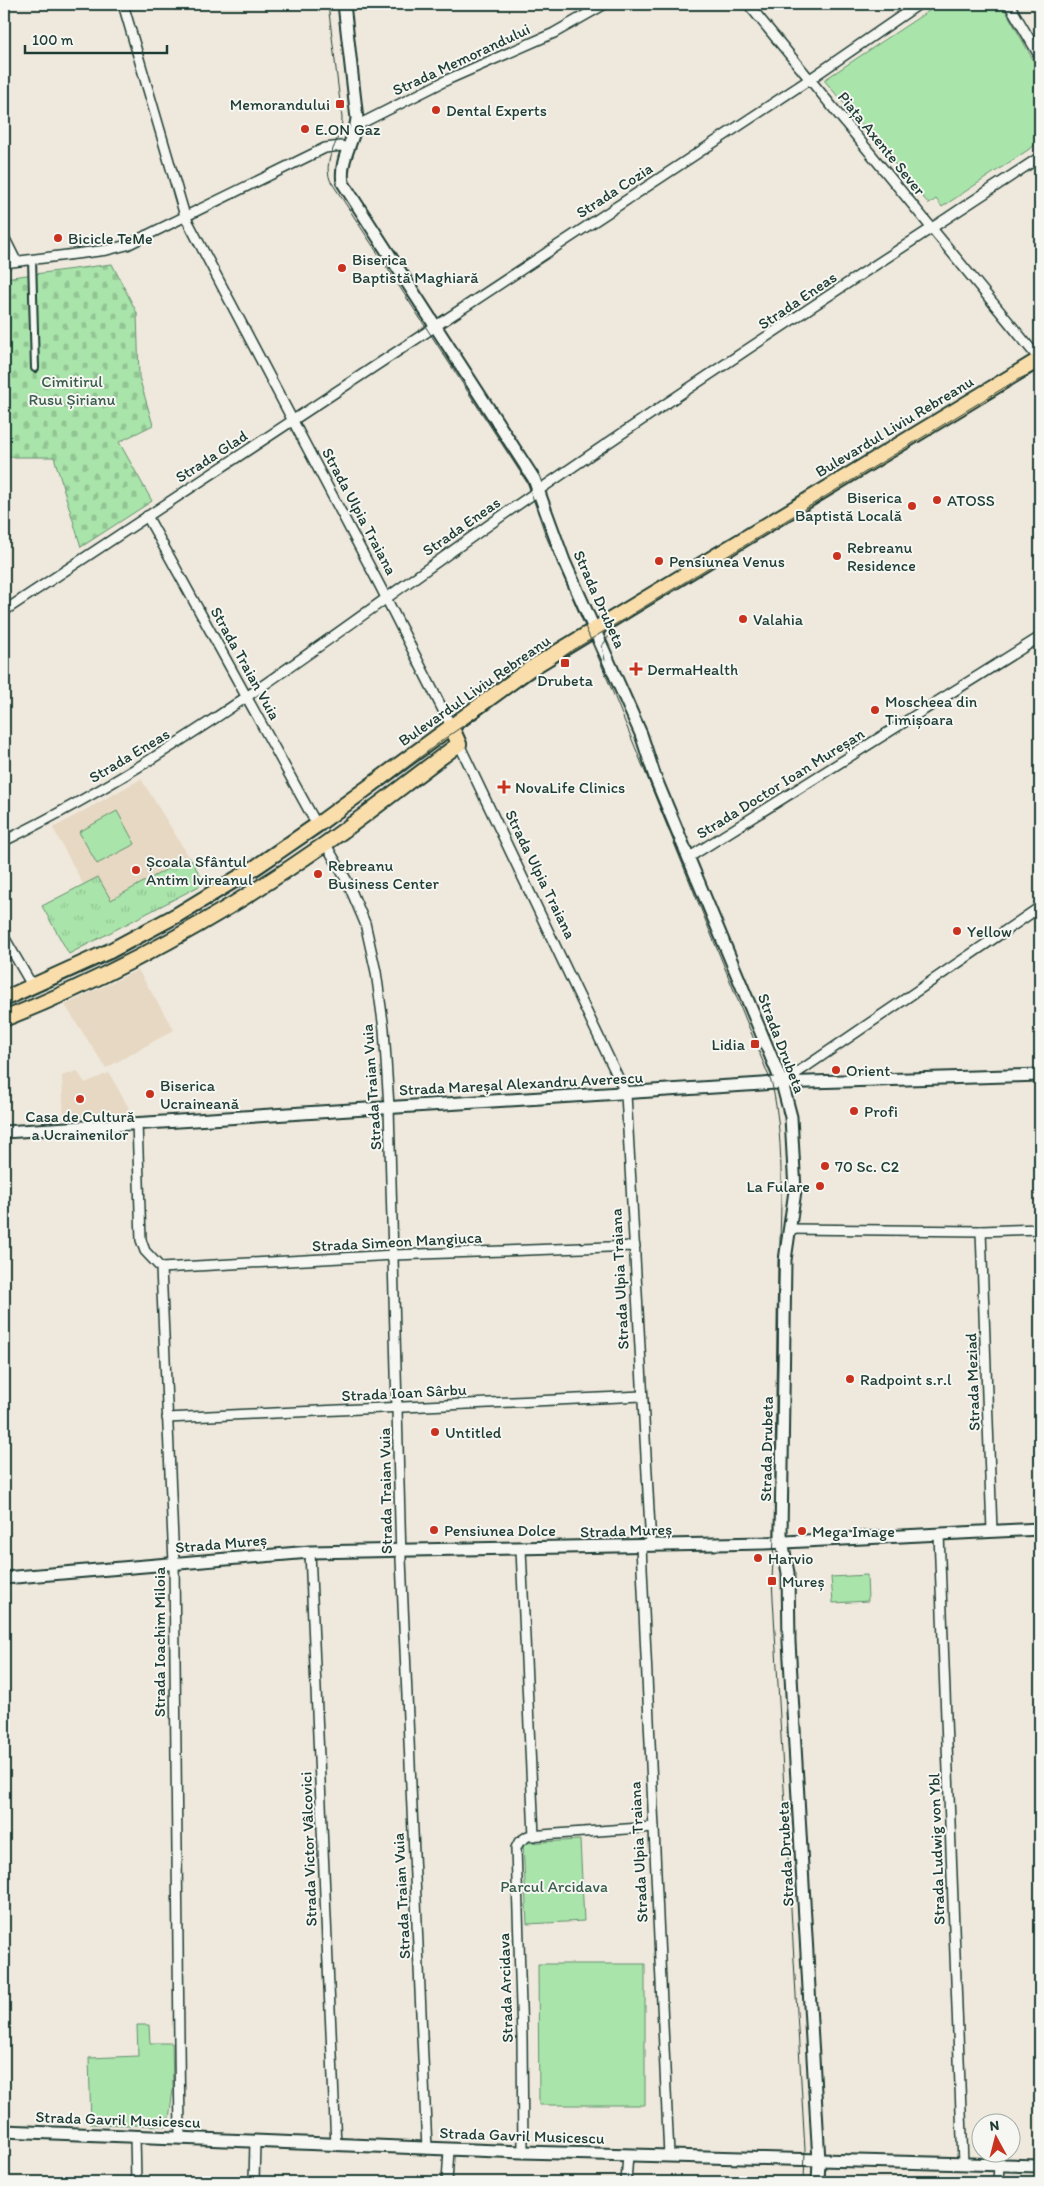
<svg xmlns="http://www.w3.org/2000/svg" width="1044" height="2186" viewBox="0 0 1044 2186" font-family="Itim,sans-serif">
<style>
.built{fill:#e6d8c2}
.grass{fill:url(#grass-tufts);stroke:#64906f}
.cemetery{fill:url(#cemetery-stones);stroke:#64906f}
.green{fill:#a9e4aa;stroke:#64906f}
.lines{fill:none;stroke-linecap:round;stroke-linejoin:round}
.pedestrian-casing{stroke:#1f3d34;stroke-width:10}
.minor-casing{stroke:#1f3d34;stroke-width:12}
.tertiary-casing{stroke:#1f3d34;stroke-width:15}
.primary-casing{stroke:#1f3d34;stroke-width:18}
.pedestrian{stroke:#f6f6f2;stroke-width:6}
.minor{stroke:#f6f6f2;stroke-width:9}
.tertiary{stroke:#f6f6f2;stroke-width:11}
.primary{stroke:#f9deab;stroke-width:14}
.tram{stroke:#1f3d34;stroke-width:1}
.poi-dot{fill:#c8321e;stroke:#f6f6f2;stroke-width:2}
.labels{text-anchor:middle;stroke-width:4;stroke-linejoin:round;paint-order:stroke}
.street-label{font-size:16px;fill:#1f3d34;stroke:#f6f6f2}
.poi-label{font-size:16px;fill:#1f3d34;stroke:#f6f6f2;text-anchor:start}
.park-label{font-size:16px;fill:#3b5e4c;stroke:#f6f6f2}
</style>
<defs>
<pattern id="grass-tufts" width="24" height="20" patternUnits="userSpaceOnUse" patternTransform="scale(1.25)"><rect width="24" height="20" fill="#a9e4aa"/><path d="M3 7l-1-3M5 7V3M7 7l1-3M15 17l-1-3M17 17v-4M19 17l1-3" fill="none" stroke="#91c493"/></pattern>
<pattern id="cemetery-stones" width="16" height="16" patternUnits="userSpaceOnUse" patternTransform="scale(1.25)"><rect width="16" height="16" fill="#a9e4aa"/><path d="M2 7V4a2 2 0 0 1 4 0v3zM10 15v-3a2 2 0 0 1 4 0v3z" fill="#91c493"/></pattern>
</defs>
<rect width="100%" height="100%" fill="#efe8dc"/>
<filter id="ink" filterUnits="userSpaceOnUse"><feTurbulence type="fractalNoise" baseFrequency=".02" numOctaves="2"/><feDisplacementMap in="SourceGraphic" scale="10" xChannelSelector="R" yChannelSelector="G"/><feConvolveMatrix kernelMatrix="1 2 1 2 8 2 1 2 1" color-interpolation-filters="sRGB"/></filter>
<g filter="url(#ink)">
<!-- built -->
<g class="built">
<polygon points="141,779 205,883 69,954 42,906 83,884 53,828"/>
<polygon points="138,970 174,1030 106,1068 65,1005"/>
<polygon points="77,1071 85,1083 109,1073 132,1114 64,1118 62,1076"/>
</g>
<!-- grass -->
<polygon class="grass" points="189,857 205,883 69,954 42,906 98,877 111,900"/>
<!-- cemetery -->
<polygon class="cemetery" points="112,264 137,313 139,377 153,425 119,442 152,501 81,547 54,457 4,457 4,278"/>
<!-- green -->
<g class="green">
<polygon points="939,4 1002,4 1040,72 1040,142 942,207 936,199 929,204 824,80"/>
<polygon points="117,811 135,844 97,864 79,832"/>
<polygon points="867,1575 868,1601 833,1603 831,1577"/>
<polygon points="580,1840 584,1921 527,1924 523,1843"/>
<polygon points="538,1964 645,1964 645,2105 539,2105"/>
<polygon points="137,2025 149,2025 150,2043 172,2043 173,2090 168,2126 91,2124 89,2058 138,2056"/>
</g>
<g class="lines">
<!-- pedestrian casing -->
<g class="pedestrian-casing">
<polyline id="pedestrian" points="32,259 35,368"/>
</g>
<!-- minor casing -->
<g class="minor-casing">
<g id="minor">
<polyline points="123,4 185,216 380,586 451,726"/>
<polyline points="748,4 1039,359"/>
<polyline points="1009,4 1040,57"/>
<polyline points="356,126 449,79 554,33 605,4"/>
<polyline points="4,237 16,261"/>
<polyline points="4,263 107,250 127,245 325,148 341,146 348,149"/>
<polyline points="147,516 317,825"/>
<polyline points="4,611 810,79 919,4"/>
<polyline points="459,744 626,1094 651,1546"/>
<path d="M 4,841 C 191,750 355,617 526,499 C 695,382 868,270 1040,157"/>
<polyline points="325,843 347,881 365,923 376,972 384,1029 389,1107 401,1559 427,2149"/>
<polyline points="688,858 1040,637"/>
<polyline points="4,937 33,987"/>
<polyline points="782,1083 1040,907"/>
<polyline points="137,1123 141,1240 145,1251 161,1268 174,1563 180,2138"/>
<polyline points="789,1229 981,1231 1040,1229"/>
<polyline points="981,1231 992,1531"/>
<polyline points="161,1268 394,1255 635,1246"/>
<polyline points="167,1418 642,1396"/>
<polyline points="939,1534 963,2164"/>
<polyline points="641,1546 669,2156"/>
<polyline points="521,1549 534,1836"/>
<polyline points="310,1552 336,2146"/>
<polyline points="135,2136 136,2182"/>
<polyline points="523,2152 522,2038 516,1848 519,1842 528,1836 654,1827"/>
<polyline points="254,2182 255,2141"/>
<polyline points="447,2182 449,2150"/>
<polyline points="626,2182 628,2155"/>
<polyline points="998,2182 999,2165"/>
</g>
</g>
<!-- tertiary casing -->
<g class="tertiary-casing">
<g id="tertiary">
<path d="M 344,4 L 357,119 C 354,142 339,159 343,183 L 534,479 L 564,561 L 641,734 L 655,777 L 782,1083 L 791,1117 L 795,1191 L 785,1260 L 781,1535 L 788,1573 L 789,1642 L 819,2161 L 818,2182"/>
<polyline points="4,1132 777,1083 1040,1075"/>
<polyline points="4,1578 310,1552 765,1543 1040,1529"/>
<polyline points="4,2131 523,2152 1040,2166"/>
</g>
</g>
<!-- primary casing -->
<g class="primary-casing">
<g id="primary">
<polyline points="4,999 110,951 177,915 256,867 317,825 528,670 1040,359"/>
<path d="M 4,1019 C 117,974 225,914 325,844 C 370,812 414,777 459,744 L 451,726"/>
</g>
</g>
<!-- pedestrian -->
<use href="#pedestrian" class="pedestrian"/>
<!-- minor -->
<use href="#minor" class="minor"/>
<!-- tertiary -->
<use href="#tertiary" class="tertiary"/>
<!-- primary -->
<use href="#primary" class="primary"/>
<!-- tram -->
<g class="tram">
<path d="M 328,4 L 342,118 C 342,141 322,157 330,180 L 528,484 L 546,536 L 605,673 L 772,1084 C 786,1148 780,1215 779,1281 C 778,1381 777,1481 772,1581 L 805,2150 L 804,2182"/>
<polyline points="605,660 602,646 609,636"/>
<polyline points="4,1007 114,957 180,922 260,873 321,833 444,739 570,652 1015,381 1040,369"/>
</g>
</g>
</g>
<!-- markers -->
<g class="poi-dot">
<rect x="335" y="99" width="10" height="10" rx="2.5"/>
<circle cx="436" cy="110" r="5"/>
<circle cx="305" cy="129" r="5"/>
<circle cx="58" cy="238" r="5"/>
<circle cx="342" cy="268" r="5"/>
<circle cx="937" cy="500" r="5"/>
<circle cx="912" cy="506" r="5"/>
<circle cx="837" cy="556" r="5"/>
<circle cx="659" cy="561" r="5"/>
<circle cx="743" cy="619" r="5"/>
<rect x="560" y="658" width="10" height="10" rx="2.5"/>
<path d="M633.5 661.5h5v5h5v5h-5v5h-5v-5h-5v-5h5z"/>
<circle cx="875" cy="710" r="5"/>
<path d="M501.5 779.5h5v5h5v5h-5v5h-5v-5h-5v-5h5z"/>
<circle cx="136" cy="870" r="5"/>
<circle cx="318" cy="874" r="5"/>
<circle cx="957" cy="931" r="5"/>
<rect x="750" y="1039" width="10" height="10" rx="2.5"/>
<circle cx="836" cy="1070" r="5"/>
<circle cx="150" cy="1094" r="5"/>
<circle cx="80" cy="1099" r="5"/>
<circle cx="854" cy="1111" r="5"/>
<circle cx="825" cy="1166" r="5"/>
<circle cx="820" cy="1186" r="5"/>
<circle cx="850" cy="1379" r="5"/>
<circle cx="435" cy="1432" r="5"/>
<circle cx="434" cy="1530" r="5"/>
<circle cx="802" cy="1531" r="5"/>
<circle cx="758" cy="1558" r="5"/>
<rect x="767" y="1576" width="10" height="10" rx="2.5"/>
</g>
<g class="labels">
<!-- street labels -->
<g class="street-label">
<text transform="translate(461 59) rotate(-25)" y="6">Strada Memorandului</text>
<text transform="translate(882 143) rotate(51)" y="6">Piața Axente Sever</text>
<text transform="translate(614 190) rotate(-33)" y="6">Strada Cozia</text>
<text transform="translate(797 300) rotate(-34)" y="6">Strada Eneas</text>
<text transform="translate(894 426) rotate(-31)" y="6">Bulevardul Liviu Rebreanu</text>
<text transform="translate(211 456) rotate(-33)" y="6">Strada Glad</text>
<text transform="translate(360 511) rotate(62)" y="6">Strada Ulpia Traiana</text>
<text transform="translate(461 526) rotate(-35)" y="6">Strada Eneas</text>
<text transform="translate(600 599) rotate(66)" y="6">Strada Drubeta</text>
<text transform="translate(246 663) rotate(61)" y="6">Strada Traian Vuia</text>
<text transform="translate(474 690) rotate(-35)" y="6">Bulevardul Liviu Rebreanu</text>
<text transform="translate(129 755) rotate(-31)" y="6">Strada Eneas</text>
<text transform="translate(780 783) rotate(-32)" y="6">Strada Doctor Ioan Mureșan</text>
<text transform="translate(541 874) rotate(64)" y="6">Strada Ulpia Traiana</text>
<text transform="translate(782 1043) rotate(69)" y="6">Strada Drubeta</text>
<text transform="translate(521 1083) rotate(-3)" y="6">Strada Mareșal Alexandru Averescu</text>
<text transform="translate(371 1087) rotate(-94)" y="6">Strada Traian Vuia</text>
<text transform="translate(397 1241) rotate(-3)" y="6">Strada Simeon Mangiuca</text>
<text transform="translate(619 1279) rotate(-93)" y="6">Strada Ulpia Traiana</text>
<text transform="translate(972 1382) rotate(-92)" y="6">Strada Meziad</text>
<text transform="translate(404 1392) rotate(-3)" y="6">Strada Ioan Sârbu</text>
<text transform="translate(766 1449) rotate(-89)" y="6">Strada Drubeta</text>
<text transform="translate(385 1491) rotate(-91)" y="6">Strada Traian Vuia</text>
<text transform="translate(626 1530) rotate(-2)" y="6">Strada Mureș</text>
<text transform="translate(221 1543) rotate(-5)" y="6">Strada Mureș</text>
<text transform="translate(159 1642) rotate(-90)" y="6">Strada Ioachim Miloia</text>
<text transform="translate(308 1849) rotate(-92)" y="6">Strada Victor Vâlcovici</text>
<text transform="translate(936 1849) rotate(-92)" y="6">Strada Ludwig von Ybl</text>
<text transform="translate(638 1852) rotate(-93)" y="6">Strada Ulpia Traiana</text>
<text transform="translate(785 1854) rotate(-93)" y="6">Strada Drubeta</text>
<text transform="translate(401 1896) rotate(-93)" y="6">Strada Traian Vuia</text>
<text transform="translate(505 1988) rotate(-92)" y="6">Strada Arcidava</text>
<text transform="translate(118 2119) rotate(2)" y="6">Strada Gavril Musicescu</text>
<text transform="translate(522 2135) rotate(2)" y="6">Strada Gavril Musicescu</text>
</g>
<!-- poi labels -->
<g class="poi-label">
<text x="330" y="110" text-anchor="end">Memorandului</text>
<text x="446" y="116">Dental Experts</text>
<text x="315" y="135">E.ON Gaz</text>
<text x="68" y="244">Bicicle TeMe</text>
<text x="352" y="265">Biserica<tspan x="352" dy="18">Baptistă Maghiară</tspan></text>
<text x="902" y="503" text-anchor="end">Biserica<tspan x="902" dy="18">Baptistă Locală</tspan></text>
<text x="947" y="506">ATOSS</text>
<text x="847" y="553">Rebreanu<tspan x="847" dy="18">Residence</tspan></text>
<text x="669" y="567">Pensiunea Venus</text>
<text x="753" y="625">Valahia</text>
<text x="647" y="675">DermaHealth</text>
<text x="565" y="686" text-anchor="middle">Drubeta</text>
<text x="885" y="707">Moscheea din<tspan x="885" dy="18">Timișoara</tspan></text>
<text x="515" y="793">NovaLife Clinics</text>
<text x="146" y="867">Școala Sfântul<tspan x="146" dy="18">Antim Ivireanul</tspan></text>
<text x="328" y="871">Rebreanu<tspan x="328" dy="18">Business Center</tspan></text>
<text x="967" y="937">Yellow</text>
<text x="745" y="1050" text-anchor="end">Lidia</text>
<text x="846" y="1076">Orient</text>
<text x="160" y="1091">Biserica<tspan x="160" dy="18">Ucraineană</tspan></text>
<text x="864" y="1117">Profi</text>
<text x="80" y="1122" text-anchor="middle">Casa de Cultură<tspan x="80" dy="18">a Ucrainenilor</tspan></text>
<text x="835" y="1172">70 Sc. C2</text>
<text x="810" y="1192" text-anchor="end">La Fulare</text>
<text x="860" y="1385">Radpoint s.r.l</text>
<text x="445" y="1438">Untitled</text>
<text x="444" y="1536">Pensiunea Dolce</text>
<text x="812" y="1537">Mega Image</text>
<text x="768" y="1564">Harvio</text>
<text x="782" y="1587">Mureș</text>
</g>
<!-- park labels -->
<g class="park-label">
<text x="72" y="387">Cimitirul<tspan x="72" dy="18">Rusu Șirianu</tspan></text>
<text x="554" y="1892">Parcul Arcidava</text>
</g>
</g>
<!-- margin -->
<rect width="1044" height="2186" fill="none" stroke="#f6f6f2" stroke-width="20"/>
<rect x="10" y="10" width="1024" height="2166" fill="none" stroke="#1f3d34" stroke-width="2" filter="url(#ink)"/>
<!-- north arrow -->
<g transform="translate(996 2138) rotate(353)"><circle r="24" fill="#f6f6f2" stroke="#a0aca6"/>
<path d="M0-4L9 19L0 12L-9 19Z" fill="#c8321e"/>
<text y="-8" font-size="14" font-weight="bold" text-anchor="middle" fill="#1f3d34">N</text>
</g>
<!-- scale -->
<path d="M25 45v8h142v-8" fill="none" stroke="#1f3d34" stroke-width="2.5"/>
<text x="32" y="45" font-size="15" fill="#1f3d34" stroke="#f6f6f2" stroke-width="4" paint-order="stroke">100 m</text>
</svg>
